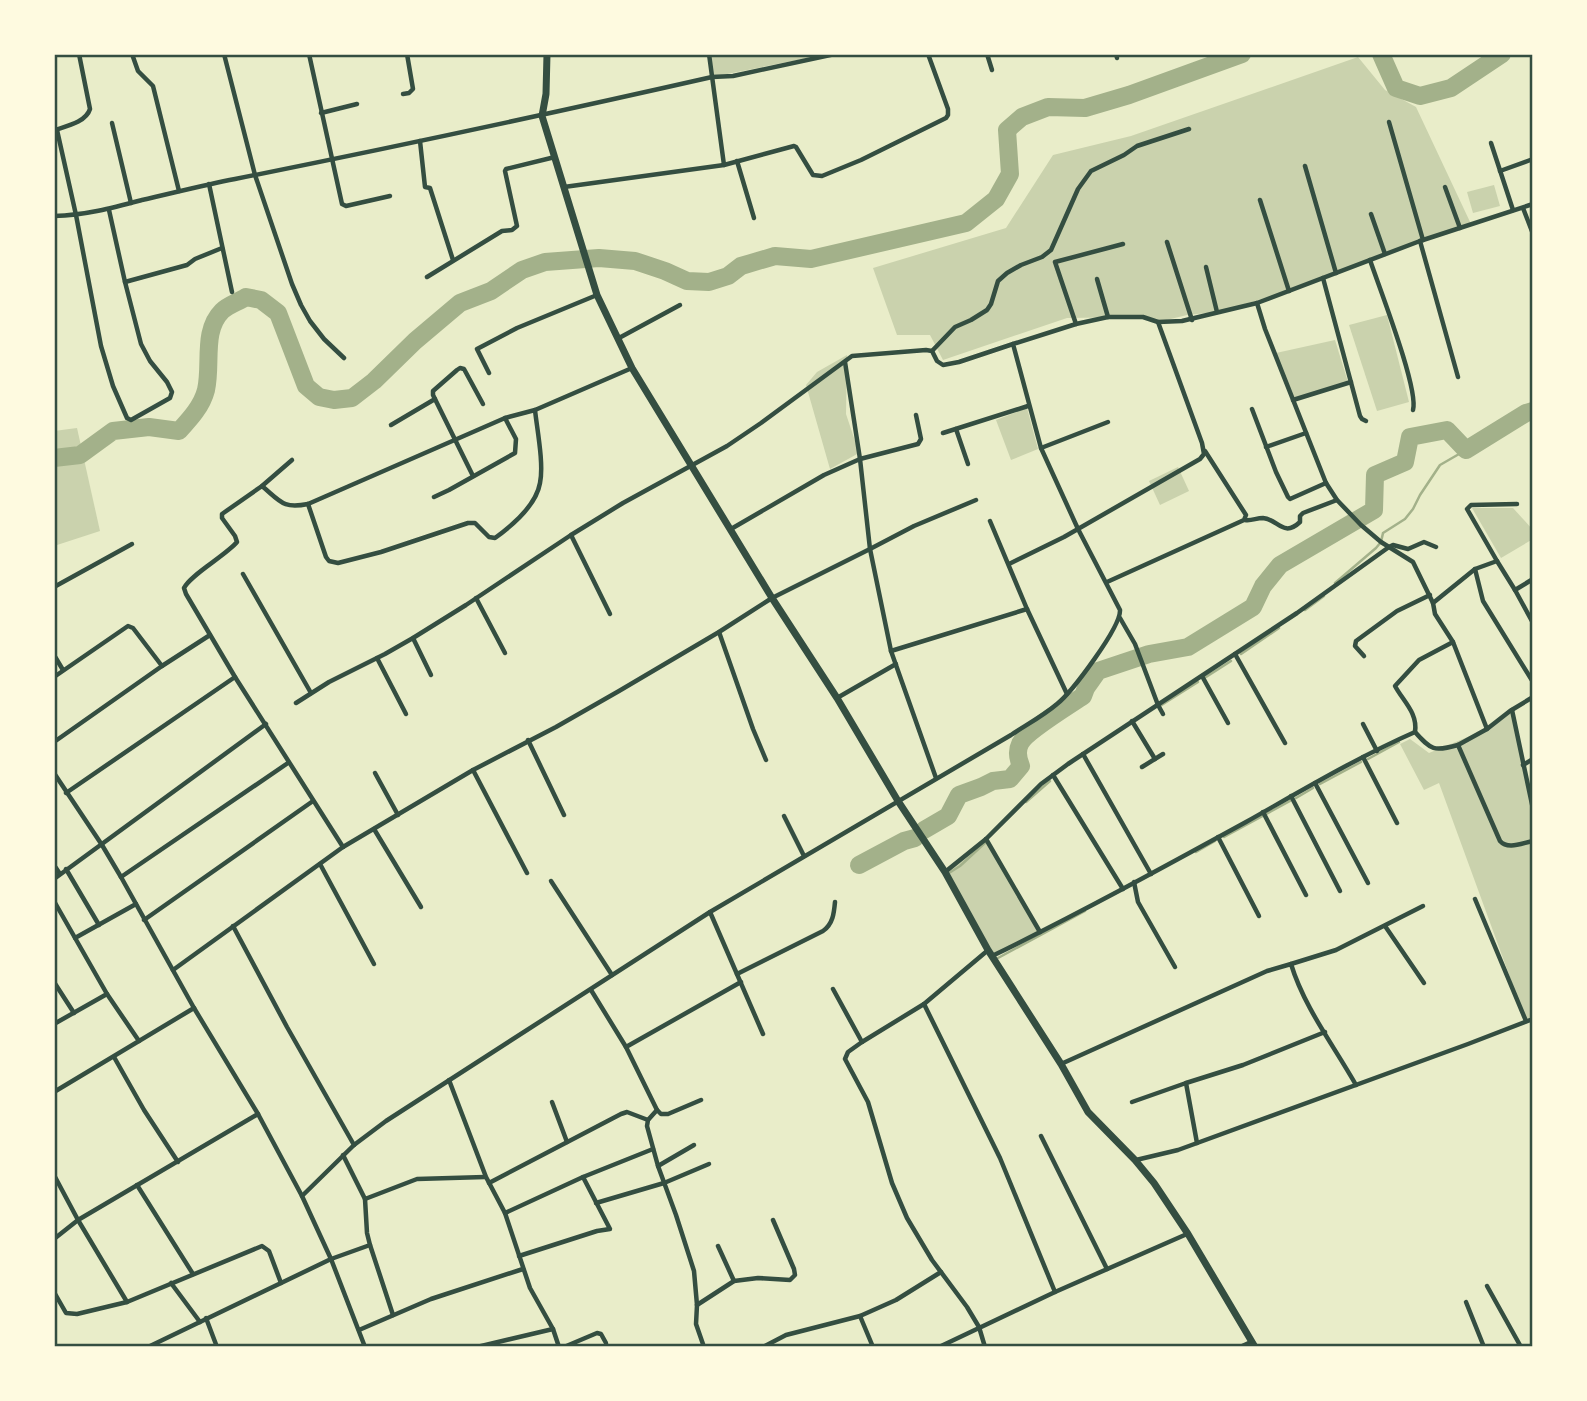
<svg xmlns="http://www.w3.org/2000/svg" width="1587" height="1401" viewBox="0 0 1587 1401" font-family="Figtree,sans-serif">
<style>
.green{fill:#cad2ad}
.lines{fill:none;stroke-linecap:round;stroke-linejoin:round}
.stream{stroke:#a3b18a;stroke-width:2.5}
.river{stroke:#a3b18a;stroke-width:18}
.minor{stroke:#344e41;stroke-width:4.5}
.secondary{stroke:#344e41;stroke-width:7}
.neatline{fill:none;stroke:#344e41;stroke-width:2.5}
</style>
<rect width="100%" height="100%" fill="#e9edc9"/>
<!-- green -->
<g class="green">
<polygon points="709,54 828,54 712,77"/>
<polygon points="1358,57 1385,90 1416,107 1471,224 1289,291 1217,312 1187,315 1158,322 1142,317 1067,318 943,360 930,335 897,335 873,268 1006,228 1053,155 1131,136"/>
<polygon points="1494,185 1500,206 1473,213 1467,192"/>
<polygon points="1387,315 1409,402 1377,411 1349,325"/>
<polygon points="1335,340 1348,382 1293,400 1276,353"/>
<polygon points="847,355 846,414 859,453 830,469 806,385 817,372"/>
<polygon points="1027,408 1038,449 1011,460 996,420"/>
<polygon points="77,428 100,531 54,546 54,431"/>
<polygon points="1178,467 1189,491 1160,505 1149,481"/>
<polygon points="1472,508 1513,508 1533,530 1533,539 1501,558"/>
<polygon points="1511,713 1533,797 1533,1019 1526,1021 1439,783 1424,790 1400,744 1410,739 1429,753 1487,729"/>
<polygon points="986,840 1040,932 992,954 947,871"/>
</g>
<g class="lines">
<!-- stream -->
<g class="stream">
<polyline points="1335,583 1376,548 1381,542 1383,533 1405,519 1413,509 1420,495 1440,465 1466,450"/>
<polyline points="1305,610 1324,596"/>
<polyline points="1241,654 1279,628"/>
<polyline points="1206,677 1231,661"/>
<polyline points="1160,706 1198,682"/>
<polyline points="1368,759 1399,742"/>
<polyline points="1320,784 1361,762"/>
<polyline points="1296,798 1313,788"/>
<polyline points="1026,802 1050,781"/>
<polyline points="1224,837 1290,801"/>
<polyline points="1196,852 1215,841"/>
<polyline points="949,873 960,866 987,841"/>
<polyline points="998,958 1085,911"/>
</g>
<!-- river -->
<g class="river">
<polyline points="1381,54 1396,88 1420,96 1451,88 1502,54"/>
<path d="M 54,458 L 80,455 L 113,431 L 149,427 L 179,431 C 190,419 202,406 206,390 C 212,364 202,331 222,311 C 228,305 238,302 246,297 L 261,300 L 278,313 L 306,386 L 319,397 L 334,400 L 352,398 L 374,381 L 415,341 L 460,303 L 491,291 L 522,270 L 545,262 L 599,258 L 635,261 L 665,271 L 687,281 L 709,282 L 728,276 L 741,266 L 775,256 L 811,259 L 966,223 L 996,199 L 1010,174 L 1007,130 L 1022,117 L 1048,107 L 1085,108 L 1129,95 L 1242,54"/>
<path d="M 924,830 L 948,816 L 959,795 L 981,787 L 993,781 L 1010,779 L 1021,766 C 1018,759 1016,752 1020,744 C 1025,732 1070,705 1083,696 L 1086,688 L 1098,671 L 1149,654 L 1188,647 L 1253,607 L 1263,586 L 1280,565 L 1374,510 L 1375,475 L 1405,462 L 1410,437 L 1447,430 L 1466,450 L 1526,413 L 1533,411"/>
<polyline points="859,865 904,841 915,838"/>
</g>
<!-- minor -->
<g class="minor">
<polyline points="132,54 138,71 153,86 179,191"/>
<polyline points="224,54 255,175 292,284 301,305 310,321 324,339 344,358"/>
<polyline points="309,54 342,204 346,206 390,196"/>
<polyline points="709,54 724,165"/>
<polyline points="987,54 992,70"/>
<polyline points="1116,54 1117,58"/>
<polyline points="403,94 409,93 413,89 407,54"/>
<polyline points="321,113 357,104"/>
<polyline points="1389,122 1423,240"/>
<polyline points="112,123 131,203"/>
<path d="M 55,130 C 67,126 86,122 90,109 L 79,54"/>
<polyline points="57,130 76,215 101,346 113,386 127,418 131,420 170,398 172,392 167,382 150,361 141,344 125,282 109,210"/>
<polyline points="420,141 425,187 430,188 453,260"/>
<polyline points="1491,143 1513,210"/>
<polyline points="737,161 754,218"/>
<polyline points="1305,166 1336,273"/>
<polyline points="1500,171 1533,159"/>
<polyline points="209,184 232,292"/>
<polyline points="564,187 724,165 794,146 796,147 813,175 822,176 861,160 946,118 948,115 948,109 928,54"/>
<polyline points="1445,187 1460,228"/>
<polyline points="1260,200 1289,291"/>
<polyline points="1523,208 1533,234"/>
<polyline points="1371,214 1385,254"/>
<path d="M 54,216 C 86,215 112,208 142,200 C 173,193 204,185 235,179 C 395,147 553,113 712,77 L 733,76 L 835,54"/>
<polyline points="1420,241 1458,377"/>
<polyline points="1167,242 1192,320"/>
<path d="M 1370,260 C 1379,287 1419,389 1413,410"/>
<polyline points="1206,267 1217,312"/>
<polyline points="427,277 502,231 512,230 517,226 505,171 506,169 555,157"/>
<polyline points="1323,278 1360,416 1362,419 1366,421"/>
<polyline points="1097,279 1108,317"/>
<polyline points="125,282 187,265 195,259 222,248"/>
<polyline points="1257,303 1265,329 1326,483 1337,500 1361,525 1381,542 1413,562 1433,603"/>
<polyline points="1076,324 1055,262 1123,244"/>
<polyline points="619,338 680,305"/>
<polyline points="932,351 955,327 971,320 987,310 991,304 998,281 1007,273 1021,265 1042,257 1051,250 1078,189 1091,171 1124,155 1137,146 1189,129"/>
<polyline points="845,362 860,459 870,549 891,651 936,778"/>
<polyline points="489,373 477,349 517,328 597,295"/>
<polyline points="1293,400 1351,382"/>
<polyline points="1252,409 1276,472 1288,497 1290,499 1326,483"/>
<polyline points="391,425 435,399"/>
<polyline points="956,429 968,464"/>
<polyline points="943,433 1028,406"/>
<polyline points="1266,447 1306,433"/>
<polyline points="1041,448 1108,422"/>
<polyline points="473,476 433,395 433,391 457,370 460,368 464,369 483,404"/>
<polyline points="262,486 292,460"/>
<polyline points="434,497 449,490 515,453 516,439 505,418"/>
<path d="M 308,504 L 326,557 L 329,561 L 338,563 L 381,552 L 468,523 L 475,523 L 489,537 L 495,538 C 513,525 536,506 540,483 C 544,464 537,429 535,410"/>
<path d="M 1245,520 C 1252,521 1256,518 1263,518 C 1278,519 1283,538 1300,522 L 1300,516 L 1303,513 L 1337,500"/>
<polyline points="990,521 1027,609 1067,694"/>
<polyline points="731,529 824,475 860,459 918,444 921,439 916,415"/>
<polyline points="571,535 610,614"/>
<polyline points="1497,561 1467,509 1471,505 1517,504"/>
<polyline points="1009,564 1064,537 1200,459 1204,454 1202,443 1158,322"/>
<polyline points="1475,569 1483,601 1533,682"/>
<polyline points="243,574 311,693"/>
<polyline points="1107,582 1244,520 1246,515 1205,451"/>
<polyline points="54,587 132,544"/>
<polyline points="1515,590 1533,579"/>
<polyline points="476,598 505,653"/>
<polyline points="1120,618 1135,644 1158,705 1163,714"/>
<polyline points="719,632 753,729 766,760"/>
<polyline points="413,638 431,675"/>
<polyline points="891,651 1027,609"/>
<polyline points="1235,654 1285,743"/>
<polyline points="54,655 63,670"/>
<polyline points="1364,656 1355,646 1356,641 1397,611 1430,595"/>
<polyline points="377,658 406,714"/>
<polyline points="1202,676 1228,723"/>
<polyline points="54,677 128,626 133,628 162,666"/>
<path d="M 1533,697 L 1510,711 L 1487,729 L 1458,745 L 1500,841 C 1508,850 1522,843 1533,841"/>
<polyline points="837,698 896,664"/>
<polyline points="296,703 329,682 385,654 413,638 466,605 571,535 623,503 727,446 761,423 852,356 926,350 932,351 937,361 943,365 959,362 1013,344"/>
<polyline points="1512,710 1533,809"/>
<polyline points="1132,721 1155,759"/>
<polyline points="1363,724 1377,751"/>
<polyline points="1487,729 1453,642 1435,614 1433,603 1475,569 1497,561 1515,590 1533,623"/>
<path d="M 1415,732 C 1418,713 1403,701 1395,686 L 1419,660 L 1453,642"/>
<polyline points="528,740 564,815"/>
<polyline points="54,742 162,666 210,635"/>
<polyline points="1083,754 1151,874"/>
<polyline points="1363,757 1397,823"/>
<polyline points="1523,765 1533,759"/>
<polyline points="1142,767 1163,754"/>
<polyline points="473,770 527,873"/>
<polyline points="54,773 102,845 121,877 194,1008 258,1114 302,1196"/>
<polyline points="375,773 398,815"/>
<polyline points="1053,775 1123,889"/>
<polyline points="1315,783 1368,883"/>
<polyline points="66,793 235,677"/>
<polyline points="1291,796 1340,891"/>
<polyline points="1263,812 1306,895"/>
<polyline points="784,816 804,856"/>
<polyline points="374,829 421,907"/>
<polyline points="1218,837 1259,916"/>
<polyline points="986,839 1040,932"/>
<path d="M 343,847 L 235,677 L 186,594 L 184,588 C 190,575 225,556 237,542 L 235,536 L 222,518 L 222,514 L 262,486 C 281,502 283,509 308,504 L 505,418 L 535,410 L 632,368"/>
<polyline points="320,864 374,964"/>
<polyline points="54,865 60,874"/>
<polyline points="66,869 99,925"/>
<polyline points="945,872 986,839 1041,784 1068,764 1297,613 1389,547 1393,545 1408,549 1424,542 1436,547"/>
<polyline points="121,877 288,763"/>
<polyline points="54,879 266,724"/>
<polyline points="551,881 612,975"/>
<polyline points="1134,882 1138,902 1175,967"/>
<polyline points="1475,899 1526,1021"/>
<polyline points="54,901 107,994 139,1041"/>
<polyline points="710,912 763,1034"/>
<polyline points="144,920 313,801"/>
<polyline points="233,926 287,1027 354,1145"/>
<polyline points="1385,926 1424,983"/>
<polyline points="75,938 136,904"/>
<path d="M 992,956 C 1078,914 1162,868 1246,822 C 1301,791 1356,758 1415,732 C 1431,750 1434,752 1458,745"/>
<polyline points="1291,964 1336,950 1423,906"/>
<polyline points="173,970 343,847 473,770 556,727 619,691 719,632 772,598 870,549 914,526 976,500"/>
<path d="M 737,974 L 823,931 C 833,924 834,913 835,902"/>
<polyline points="54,982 74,1013"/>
<polyline points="833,989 862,1042"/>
<polyline points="591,990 626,1047 657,1110 661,1114 668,1114 701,1100"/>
<polyline points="924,1004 1000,1158 1055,1292"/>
<polyline points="54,1024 107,994"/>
<polyline points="626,1047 741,982"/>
<polyline points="114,1057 144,1110 178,1162"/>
<path d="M 1061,1064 L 1267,971 L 1291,964 C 1304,1007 1334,1046 1356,1085"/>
<polyline points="449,1080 486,1177 505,1213 530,1288 553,1329 559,1347"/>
<polyline points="54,1092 194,1008"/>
<polyline points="552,1102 567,1142"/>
<polyline points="1132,1102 1186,1083"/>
<polyline points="657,1110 648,1120 647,1126 658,1166 676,1215 694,1271 697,1305 696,1324 704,1347"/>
<polyline points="1041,1136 1107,1269"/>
<polyline points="1197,1143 1186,1083 1243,1065 1325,1032"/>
<polyline points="343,1155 365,1199 417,1179 485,1177"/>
<polyline points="1136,1160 1178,1150 1468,1044 1533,1019"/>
<polyline points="658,1166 694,1145"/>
<polyline points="54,1175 78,1220 127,1302"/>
<polyline points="489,1183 621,1114 627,1112 648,1120"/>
<polyline points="137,1185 193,1274"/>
<polyline points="365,1199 367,1233 370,1245 331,1259 365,1347"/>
<polyline points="596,1203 664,1183 709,1164"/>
<polyline points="505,1213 583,1177 653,1149"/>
<polyline points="54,1239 78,1220 258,1114"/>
<polyline points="370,1245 393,1315"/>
<polyline points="718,1246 734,1281"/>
<polyline points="519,1256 597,1231 610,1229 583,1177"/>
<polyline points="171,1283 200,1322"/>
<polyline points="1487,1286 1521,1347"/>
<polyline points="54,1292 66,1313 77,1314 127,1302 262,1246 269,1251 281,1283"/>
<polyline points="1466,1302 1484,1347"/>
<polyline points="697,1305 734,1281 758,1278 790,1280 795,1275 794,1269 773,1220"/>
<polyline points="860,1316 873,1347"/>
<polyline points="206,1318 217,1347"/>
<polyline points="359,1330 431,1299 523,1269"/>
<path d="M 148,1347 L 331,1259 L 302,1196 L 354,1145 L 386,1121 L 710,912 L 1011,735 C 1026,725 1043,716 1057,704 C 1072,692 1121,627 1120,610 L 1078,529 L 1041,448 L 1013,344 L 1076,324 L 1108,317 L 1143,317 L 1158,322 L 1182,321 L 1257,303 L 1420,241 L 1533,204"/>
<polyline points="477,1347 553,1329"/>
<polyline points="564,1347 597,1333 601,1334 606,1343"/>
<polyline points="763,1347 786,1335 860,1316 896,1300 941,1272"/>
<polyline points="939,1347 1055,1292 1187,1234"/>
<polyline points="985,1347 979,1327 967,1307 932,1260 907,1218 892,1183 868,1102 845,1059 848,1052 862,1042 924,1004 987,951"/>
<polyline points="1240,1347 1251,1342"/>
<polyline points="1528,1347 1533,1345"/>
</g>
<!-- secondary -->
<polyline class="secondary" points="547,54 546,94 542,116 597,295 632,368 772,598 837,698 898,801 945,872 988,950 1061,1064 1088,1112 1135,1160 1154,1183 1188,1234 1255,1347"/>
</g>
<!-- border -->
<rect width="1587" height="1401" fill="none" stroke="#fefae0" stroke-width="112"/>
<rect x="56" y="56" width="1475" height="1289" class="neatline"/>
</svg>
